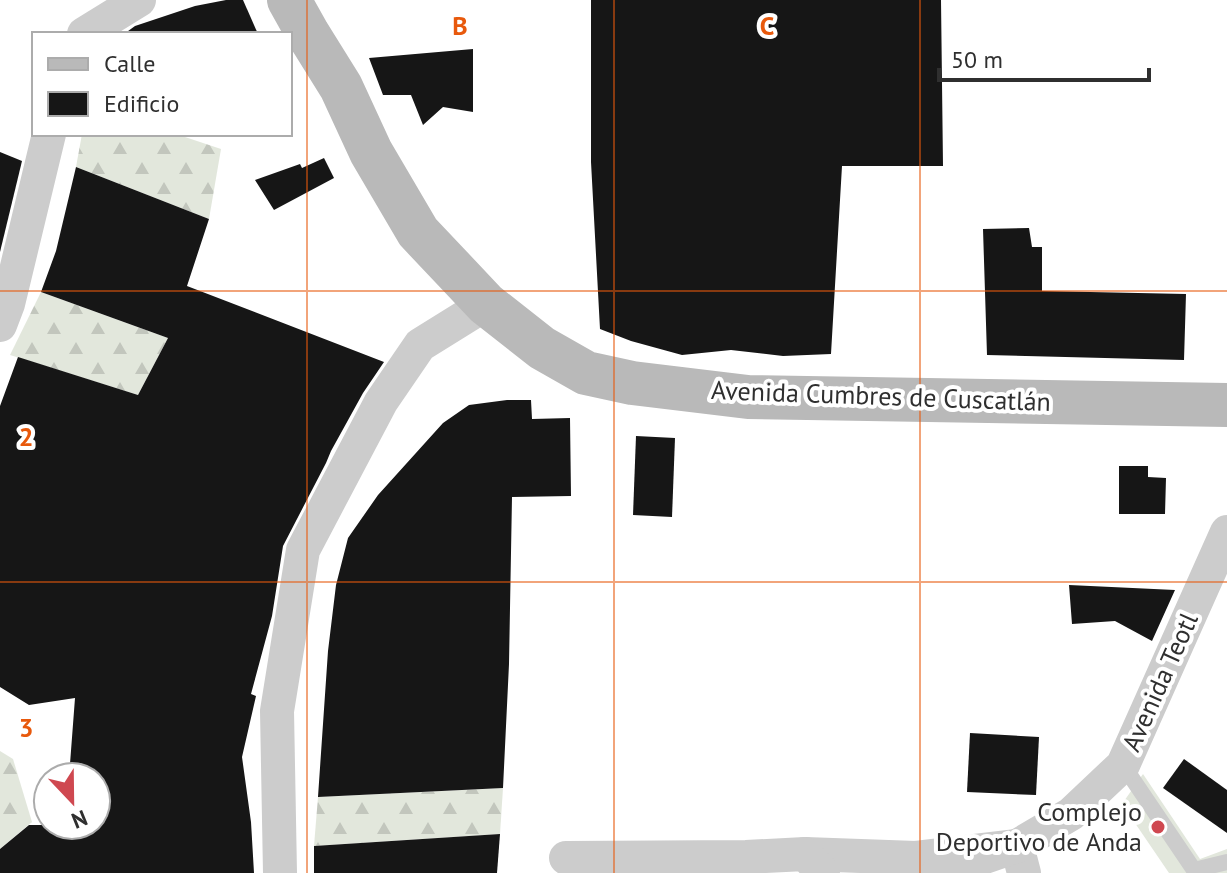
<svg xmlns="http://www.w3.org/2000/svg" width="1227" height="873" viewBox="0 0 1227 873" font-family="'PT Sans',sans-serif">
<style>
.grass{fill:#e2e7dc}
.forest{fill:url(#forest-firs)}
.building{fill:#161616}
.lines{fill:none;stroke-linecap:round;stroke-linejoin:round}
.service{stroke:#ccc;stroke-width:16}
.minor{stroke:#ccc;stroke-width:34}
.secondary{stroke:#b9b9b9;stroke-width:44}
.grid{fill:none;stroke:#e8590c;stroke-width:2;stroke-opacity:0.55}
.poi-dot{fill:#cf4850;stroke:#fff;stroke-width:3}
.labels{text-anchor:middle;stroke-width:8;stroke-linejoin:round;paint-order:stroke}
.street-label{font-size:26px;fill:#2f2f2f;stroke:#fff}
.poi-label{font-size:26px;fill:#2f2f2f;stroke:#fff;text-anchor:end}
.grid-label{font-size:26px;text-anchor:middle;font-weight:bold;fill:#e8590c;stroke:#fff;stroke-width:8;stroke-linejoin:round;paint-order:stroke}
</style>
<defs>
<pattern id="forest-firs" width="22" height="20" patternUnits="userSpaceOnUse" patternTransform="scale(2)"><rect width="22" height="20" fill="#e2e7dc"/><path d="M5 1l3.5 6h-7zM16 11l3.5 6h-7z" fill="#c2c6bd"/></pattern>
</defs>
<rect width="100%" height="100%" fill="#fff"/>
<!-- grass -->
<polygon class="grass" points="1143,774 1200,859 1227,849 1227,873 1169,873 1122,804"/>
<!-- forest -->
<g class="forest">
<polygon points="82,134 176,134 221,149 209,219 76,167"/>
<polygon points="41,292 168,338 138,395 10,355"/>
<polygon points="0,751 13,759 32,822 0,849"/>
<polygon points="503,788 500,834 314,846 318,797"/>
</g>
<!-- building -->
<g class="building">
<polygon points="226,0 243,0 258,34 124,34 135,26 195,6"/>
<polygon points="591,0 941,0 943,166 842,166 831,354 783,356 731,350 682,355 631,341 600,329 591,162"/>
<polygon points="473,49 473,112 443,107 423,125 411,95 383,95 369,58"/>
<polygon points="0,152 22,161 0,252"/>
<polygon points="324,158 334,178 274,210 255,180 300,164 302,168"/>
<polygon points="76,167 209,219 187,286 384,362 363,393 331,451 326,463 283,546 272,616 251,694 256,696 242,757 251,822 254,873 0,873 0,849 29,825 96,825 96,777 69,777 75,698 29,705 0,687 0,406 18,357 138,395 168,338 41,292 56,251"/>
<polygon points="1029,228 1032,247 1042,247 1042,291 1186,294 1184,360 987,355 983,229"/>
<polygon points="507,400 531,400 532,419 570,418 571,496 512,497 509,664 503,788 318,797 328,651 336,585 348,538 378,495 443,423 469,405"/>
<polygon points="636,436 675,438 672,517 633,515"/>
<polygon points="1119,466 1148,466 1148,477 1166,478 1165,514 1119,514"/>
<polygon points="1069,585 1175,590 1152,641 1115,621 1072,624"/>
<polygon points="970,733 1039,737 1036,795 967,792"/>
<polygon points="1184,759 1227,790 1227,833 1163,788"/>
<polygon points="500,834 497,873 314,873 314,846"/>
</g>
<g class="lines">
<!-- service -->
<polyline class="service" points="1123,765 1194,870 1227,862"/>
<!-- minor -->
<g class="minor">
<polyline points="84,34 139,0"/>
<polyline points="0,325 8,304 49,134"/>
<polyline points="805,854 916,858 1017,846 1024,873"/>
<polyline points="566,858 746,857 805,854 823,873"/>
<polyline points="280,873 277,711 303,550 381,402 420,345 486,304"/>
<polyline points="938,873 1017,846 1071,814 1123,765 1227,532"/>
</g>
<!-- secondary -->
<polyline class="secondary" points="289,0 308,34 341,87 371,152 418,232 486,304 542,348 586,373 632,383 748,397 1227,405"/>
</g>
<!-- grid -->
<path class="grid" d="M 307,0 L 307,873M 614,0 L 614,873M 920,0 L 920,873M 0,291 L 1227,291M 0,582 L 1227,582"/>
<!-- markers -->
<circle class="poi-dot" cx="1158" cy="827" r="8"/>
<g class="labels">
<!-- street labels -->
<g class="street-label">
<text transform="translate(881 396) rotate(2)" y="9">Avenida Cumbres de Cuscatlán</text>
<text transform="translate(1160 682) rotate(-66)" y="9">Avenida Teotl</text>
</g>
<!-- poi labels -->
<g class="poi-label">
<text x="1142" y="821">Complejo<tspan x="1142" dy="30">Deportivo de Anda</tspan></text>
</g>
</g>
<g class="grid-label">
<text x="460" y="35">B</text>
<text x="767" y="35">C</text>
<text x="26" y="446">2</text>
<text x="26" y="737">3</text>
</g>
<!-- legend -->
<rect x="32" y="32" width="260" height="104" fill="#ffffff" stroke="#acacac" stroke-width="2"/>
<rect x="48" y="58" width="40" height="12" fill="#b9b9b9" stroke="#acacac" stroke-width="2"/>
<text x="104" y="72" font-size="24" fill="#2f2f2f">Calle</text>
<rect x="48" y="92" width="40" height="24" fill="#161616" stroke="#acacac" stroke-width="2"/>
<text x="104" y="112" font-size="24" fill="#2f2f2f">Edificio</text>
<!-- north arrow -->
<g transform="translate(72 801) rotate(158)"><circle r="38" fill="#ffffff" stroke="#acacac" stroke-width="2"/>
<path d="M0-6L14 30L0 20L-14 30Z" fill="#cf4850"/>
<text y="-12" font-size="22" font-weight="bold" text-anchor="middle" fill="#2f2f2f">N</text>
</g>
<!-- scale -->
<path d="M939 68v12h210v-12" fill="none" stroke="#2f2f2f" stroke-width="4"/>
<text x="951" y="68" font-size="24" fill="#2f2f2f" stroke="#ffffff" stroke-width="6" paint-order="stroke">50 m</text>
</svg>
